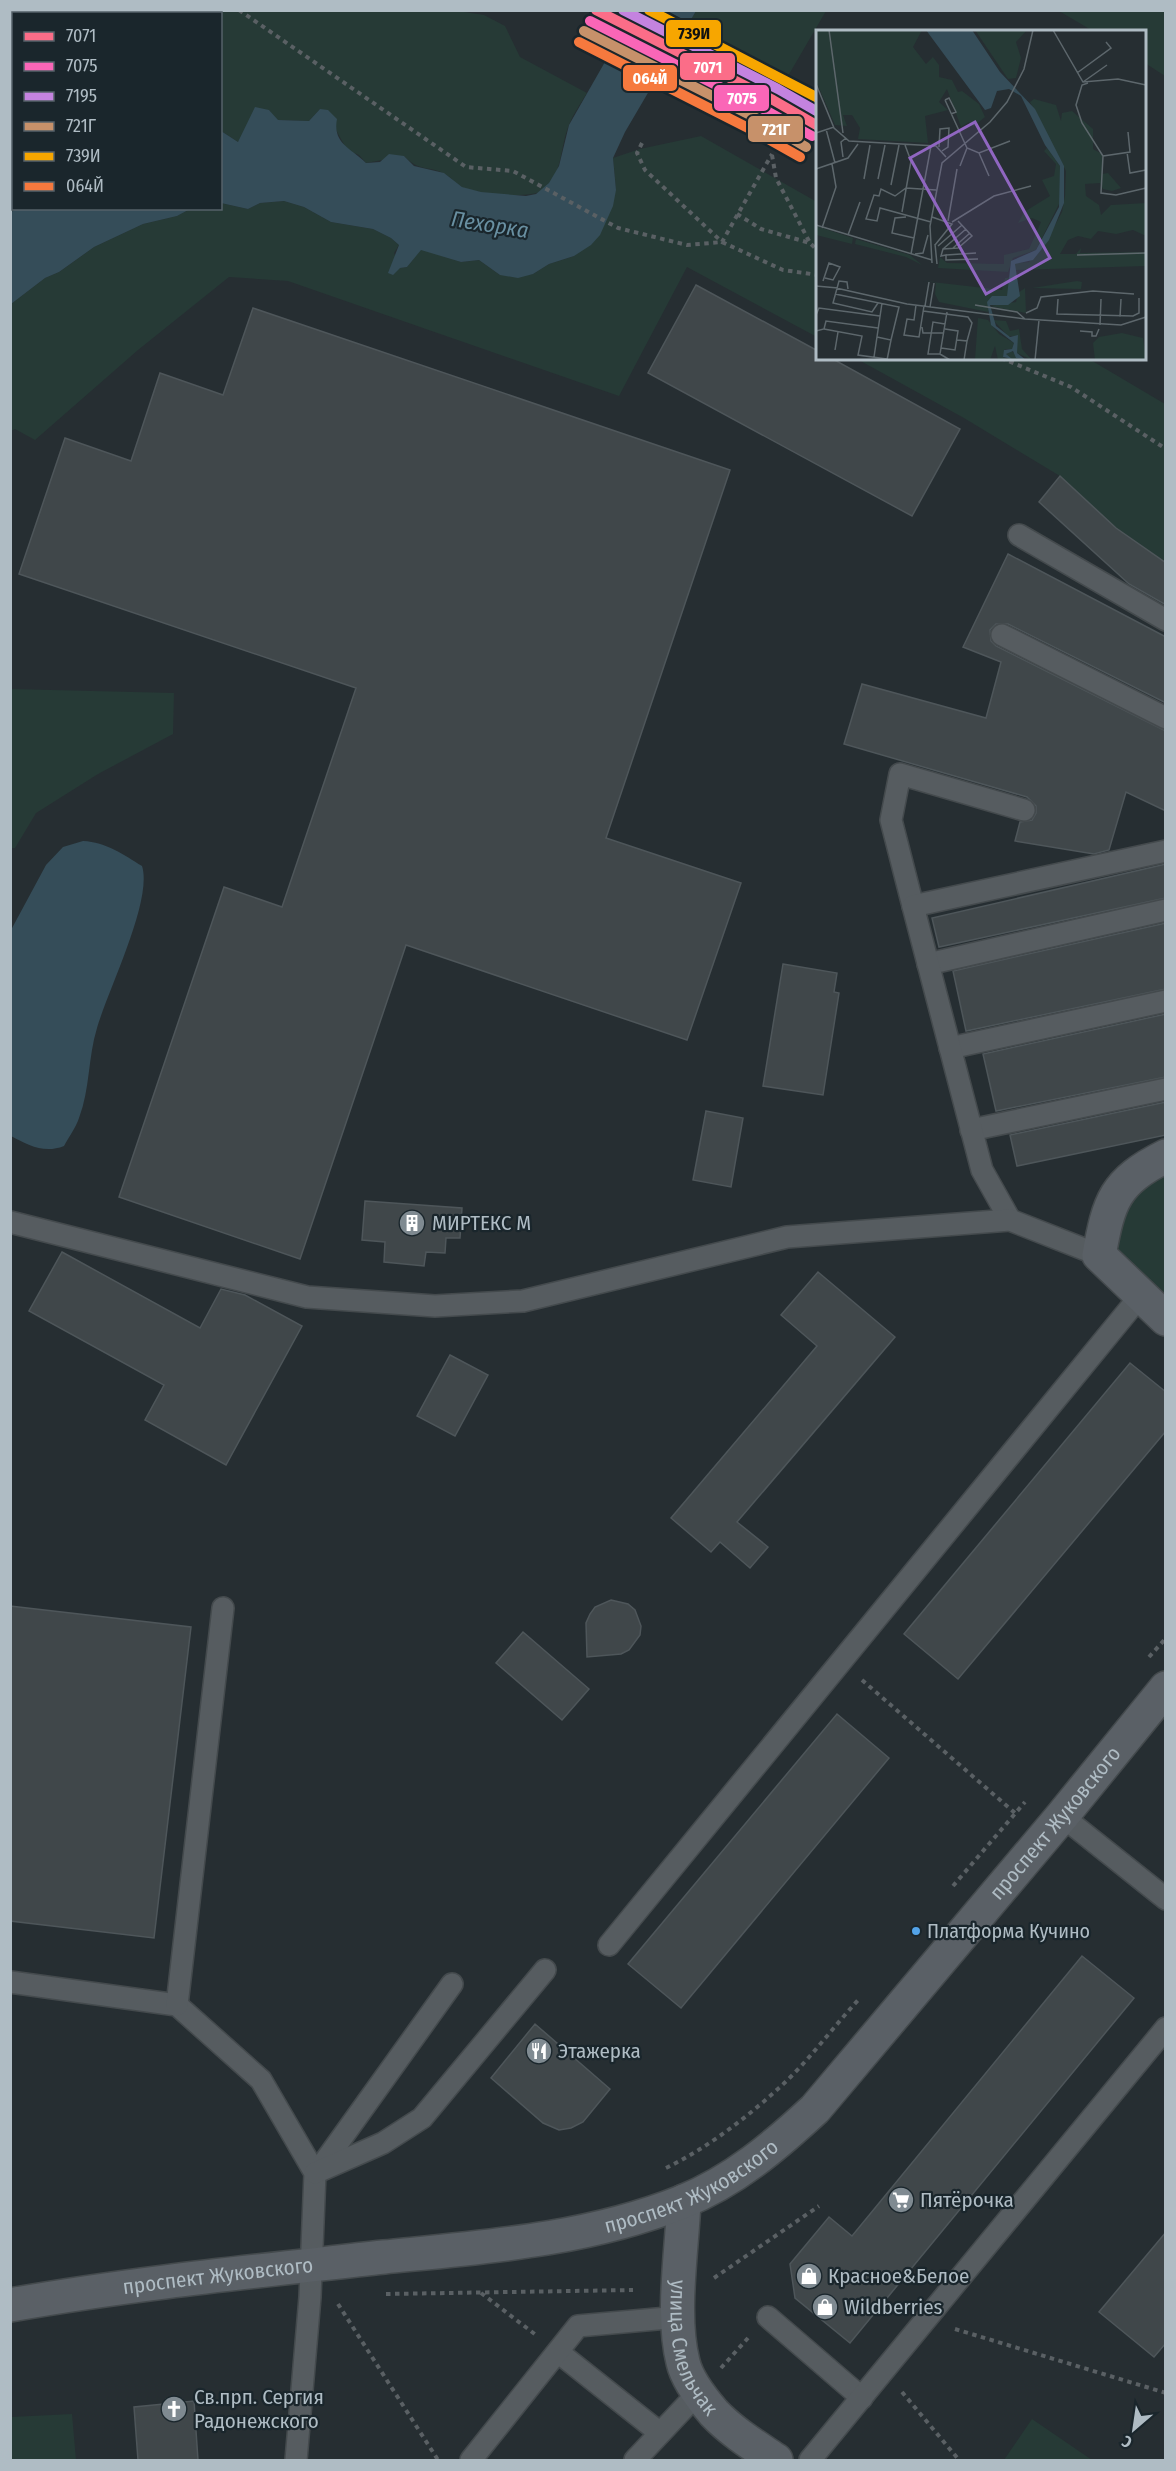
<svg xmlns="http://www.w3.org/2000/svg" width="1176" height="2471" viewBox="0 0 1176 2471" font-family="'Fira Sans Condensed',sans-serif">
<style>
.green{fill:#263a36}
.water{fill:#354d59}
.building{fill:#40474a;stroke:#4e565a;stroke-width:1.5}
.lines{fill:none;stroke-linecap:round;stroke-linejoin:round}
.lane-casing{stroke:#444a4d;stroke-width:24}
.secondary-casing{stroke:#444a4d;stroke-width:36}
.path{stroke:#5a6064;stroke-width:4;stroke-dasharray:4.5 4.5;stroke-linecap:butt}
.lane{stroke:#565c60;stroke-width:21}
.secondary{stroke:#5a6066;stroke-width:33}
.rail-1-casing{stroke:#1a262c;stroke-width:15}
.rail-2-casing{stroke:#1a262c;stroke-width:15}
.rail-3-casing{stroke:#1a262c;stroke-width:15}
.rail-4-casing{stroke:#1a262c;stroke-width:15}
.rail-5-casing{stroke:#1a262c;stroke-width:15}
.rail-6-casing{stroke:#1a262c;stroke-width:15}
.rail-1{stroke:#fb6d88;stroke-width:10}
.rail-2{stroke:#fa66b7;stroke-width:10}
.rail-3{stroke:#c483df;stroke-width:10}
.rail-4{stroke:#c7916a;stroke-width:10}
.rail-5{stroke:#f7a600;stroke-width:10}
.rail-6{stroke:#f6793e;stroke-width:10}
.bus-dot{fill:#53a3e8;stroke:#1a262c;stroke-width:2}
.labels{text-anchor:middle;stroke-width:4.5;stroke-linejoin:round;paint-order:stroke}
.bus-label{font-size:20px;fill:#afbcc4;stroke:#1a262c;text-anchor:start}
.poi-label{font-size:21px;fill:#afbcc4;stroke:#1a262c;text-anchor:start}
.street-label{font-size:21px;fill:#afbcc4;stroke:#1a262c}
.water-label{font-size:22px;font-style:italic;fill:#6990a2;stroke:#1a262c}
.inset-road{fill:none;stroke:#5d676c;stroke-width:1.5}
.view{fill:#9066c1;fill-opacity:0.15;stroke:#9066c1;stroke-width:3}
.inset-edge{fill:none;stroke:#afbcc4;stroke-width:3}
.line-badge{stroke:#1a262c;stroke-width:2}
.badge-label{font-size:16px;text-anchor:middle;font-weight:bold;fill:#fff}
.pale-badge-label{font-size:16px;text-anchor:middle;font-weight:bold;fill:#111}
</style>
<rect width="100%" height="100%" fill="#262e32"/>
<!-- green -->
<g class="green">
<path d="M 11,11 L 458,11 L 484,15 L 505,26 L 520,57 L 587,93 C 581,103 573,114 569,125 C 560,146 563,173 545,189 C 532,200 479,194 464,188 C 457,185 452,178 445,174 C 429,165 421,173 404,156 L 366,163 L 359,155 L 347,150 L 335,128 L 320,109 L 309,121 L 277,120 L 269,110 L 238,142 L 221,131 L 220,14 L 14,14 L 14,208 L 17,209 L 11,212 Z"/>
<polygon points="696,11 696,10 826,11 788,76 688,24"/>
<polygon points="1059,11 1165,11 1165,76 1145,63 1144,32 1093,31"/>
<polygon points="701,136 817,202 817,337 687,267 619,396 288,281 229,277 138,350 35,440 15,429 11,431 11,304 45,278 59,272 94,247 143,224 177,216 190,209 220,208 221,203 248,209 260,203 284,201 304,207 331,222 373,229 391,238 399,245 394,253 400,268 407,267 421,249 461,262 479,260 500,275 533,274 549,264 574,256 616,190 613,158 640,149"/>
<polygon points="857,359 1089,359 1165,404 1165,563 1116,528 1060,476 964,418"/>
<polygon points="11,689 174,693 173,734 98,774 36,813 15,848 11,848"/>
<polygon points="1165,1170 1165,1305 1127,1268 1116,1245 1131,1191"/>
<polygon points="72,2414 76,2460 11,2460 11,2417"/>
<polygon points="1032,2419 1092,2460 1004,2460"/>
</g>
<!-- water -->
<g class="water">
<path d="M 634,11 L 696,11 L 625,132 L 613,158 L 616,190 L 613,206 L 600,235 L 591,245 L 574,256 L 549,264 L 533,274 L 518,278 L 500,275 L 479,260 L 461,262 L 421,250 L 407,267 L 400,268 L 393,275 L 388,273 L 399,245 L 391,238 L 373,229 L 331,222 L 304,207 L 284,201 L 260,203 L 248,209 L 221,203 L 221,131 L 238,142 L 255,107 L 269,110 L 278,120 L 309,121 L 320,109 L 328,110 L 337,119 C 332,144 353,149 366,163 L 380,162 L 389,154 L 404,156 L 414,166 L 444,173 L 462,187 L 481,192 L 526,196 L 536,194 L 549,183 L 559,166 L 569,125 Z"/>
<polygon points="17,209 17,208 190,209 177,216 143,224 94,247 59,272 45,278 11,304 11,212"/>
<path d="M 83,841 C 106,842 124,855 142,866 C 153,900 108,990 97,1028 C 88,1057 90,1089 79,1118 C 76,1127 69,1137 64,1146 C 44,1154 28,1145 11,1136 L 11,930 L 46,865 L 63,847 Z"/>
</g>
<!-- building -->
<g class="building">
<polygon points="696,285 818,351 818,358 831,358 960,429 912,516 648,373"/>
<polygon points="253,308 730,470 606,838 741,883 687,1040 406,945 300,1259 119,1197 224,887 282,907 356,688 19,574 65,438 131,461 160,373 223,395"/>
<polygon points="1060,476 1116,528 1166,563 1166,605 1129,584 1039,502"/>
<polygon points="1008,554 1166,637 1166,703 1008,624 996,624 990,630 991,641 996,646 1166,731 1166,811 1126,792 1109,850 1094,854 1015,841 1020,822 1032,820 1036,813 1036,806 1027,797 844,744 862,684 986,718 1001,662 963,647"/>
<polygon points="1166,864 1166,898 939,947 932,918"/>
<polygon points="1166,923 1166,989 966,1031 953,971"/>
<polygon points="783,964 837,973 834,992 839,993 823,1095 763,1086"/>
<polygon points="1166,1014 1166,1077 996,1111 983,1054"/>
<polygon points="1166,1102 1166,1135 1017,1166 1010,1135"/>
<polygon points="706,1111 743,1118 731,1187 693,1180"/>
<polygon points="365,1201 462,1208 460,1238 446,1238 445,1253 426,1252 424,1266 384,1262 385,1242 362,1240"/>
<polygon points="62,1252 200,1328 221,1289 245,1295 302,1326 226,1465 145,1420 164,1385 29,1311"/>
<polygon points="818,1272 895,1337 737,1522 768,1547 750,1568 720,1542 711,1552 671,1518 817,1346 781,1315"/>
<polygon points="450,1355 488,1375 455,1436 417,1416"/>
<polygon points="1130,1363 1166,1392 1166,1431 958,1679 904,1634"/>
<polygon points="611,1600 628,1604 635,1610 641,1626 640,1635 629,1650 621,1654 587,1657 586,1623 590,1614 595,1607"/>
<polygon points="10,1606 191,1627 154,1938 10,1921"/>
<polygon points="523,1632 589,1689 562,1720 496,1663"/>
<polygon points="837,1714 889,1758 681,2008 628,1964"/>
<polygon points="1082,1956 1134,1998 850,2343 795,2298 790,2264 829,2217 852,2236"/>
<polygon points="535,2024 610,2089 583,2122 571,2128 559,2130 543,2123 491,2078"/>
<polygon points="1166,2232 1166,2343 1154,2357 1099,2312"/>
<polygon points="194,2401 198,2460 138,2460 134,2407"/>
</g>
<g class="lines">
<!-- lane casing -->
<g class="lane-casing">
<g id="lane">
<polyline points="1019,535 1166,620"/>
<polyline points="1002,635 1166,718"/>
<polyline points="913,906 891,820 900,774 1024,810"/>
<polyline points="928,964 1166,910"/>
<polyline points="950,1048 1166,1001"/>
<polyline points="971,1130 1166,1089"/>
<polyline points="1010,1220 982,1170 913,906 1166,851"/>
<polyline points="10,1222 307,1297 435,1306 523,1301 787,1237 1010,1220 1099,1255"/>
<polyline points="1062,1816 1166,1899"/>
<polyline points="609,1945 1141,1295"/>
<polyline points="10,1982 177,2005 261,2080 315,2173 310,2297 296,2460"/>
<polyline points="177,2005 223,1608"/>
<polyline points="318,2171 452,1984"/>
<polyline points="315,2173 383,2143 422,2118 545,1970"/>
<polyline points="768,2317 862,2398"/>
<polyline points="558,2352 660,2433"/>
<polyline points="471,2460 578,2326 679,2317"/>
<polyline points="635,2460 698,2393"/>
<polyline points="810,2460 1166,2028"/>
</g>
</g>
<!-- secondary casing -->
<g class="secondary-casing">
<g id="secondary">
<path d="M 1166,1156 C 1114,1182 1109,1201 1099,1255 L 1166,1319"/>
<path id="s1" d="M 684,2201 C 682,2250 671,2315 683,2362 C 687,2380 702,2399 714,2413 C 732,2432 755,2446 776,2460"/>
<path id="s2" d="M 10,2305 C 134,2283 259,2271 384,2257 C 485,2247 587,2240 682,2202 C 734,2181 775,2146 815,2109 L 1062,1816 L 1166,1688"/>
</g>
</g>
<!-- path -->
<g class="path">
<polyline points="239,10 466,167 513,171 618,228 687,245 722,242 783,270 818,275"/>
<polyline points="642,143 637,153 645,170 722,242 772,154"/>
<polyline points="772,155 776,178 810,243"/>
<polyline points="737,214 761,229 810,243 818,251"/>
<polyline points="1001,358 1071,387 1166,449"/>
<polyline points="1149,1657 1166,1638"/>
<polyline points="862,1680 1015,1813"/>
<polyline points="953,1886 1025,1802"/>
<path d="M 666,2168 C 707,2148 745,2119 779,2088 C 808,2062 833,2027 860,1998"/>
<polyline points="714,2278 819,2206"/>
<polyline points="481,2293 536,2335"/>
<polyline points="386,2294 633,2290"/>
<polyline points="338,2304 438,2460"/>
<polyline points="955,2329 1166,2393"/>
<polyline points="721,2368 748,2338"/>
<polyline points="902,2392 959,2460"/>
</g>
<!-- lane -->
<use href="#lane" class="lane"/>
<!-- secondary -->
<use href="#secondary" class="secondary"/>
<!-- rail-1 casing -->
<g class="rail-1-casing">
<polyline id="rail-1" points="596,10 773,100 818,126"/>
</g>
<!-- rail-2 casing -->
<g class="rail-2-casing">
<polyline id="rail-2" points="590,21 767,111 812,136"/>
</g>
<!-- rail-3 casing -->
<g class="rail-3-casing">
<polyline id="rail-3" points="623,10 778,89 818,112"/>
</g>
<!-- rail-4 casing -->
<g class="rail-4-casing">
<polyline id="rail-4" points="584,31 762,121 806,147"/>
</g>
<!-- rail-5 casing -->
<g class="rail-5-casing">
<polyline id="rail-5" points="649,10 818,98"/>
</g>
<!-- rail-6 casing -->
<g class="rail-6-casing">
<polyline id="rail-6" points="579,42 756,132 800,157"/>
</g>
<!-- rail-1 -->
<use href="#rail-1" class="rail-1"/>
<!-- rail-2 -->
<use href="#rail-2" class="rail-2"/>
<!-- rail-3 -->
<use href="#rail-3" class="rail-3"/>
<!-- rail-4 -->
<use href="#rail-4" class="rail-4"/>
<!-- rail-5 -->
<use href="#rail-5" class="rail-5"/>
<!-- rail-6 -->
<use href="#rail-6" class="rail-6"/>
</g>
<!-- icons -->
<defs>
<g id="building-disc" transform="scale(1.35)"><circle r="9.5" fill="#7f8a91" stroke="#1a262c"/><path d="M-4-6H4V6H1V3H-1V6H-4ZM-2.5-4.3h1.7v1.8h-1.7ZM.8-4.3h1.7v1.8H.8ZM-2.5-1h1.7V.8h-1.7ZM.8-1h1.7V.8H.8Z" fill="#fff"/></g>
<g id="restaurant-disc" transform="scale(1.35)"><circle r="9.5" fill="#7f8a91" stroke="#1a262c"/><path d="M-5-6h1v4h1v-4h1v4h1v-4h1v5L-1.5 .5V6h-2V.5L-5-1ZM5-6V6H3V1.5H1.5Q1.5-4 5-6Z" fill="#fff"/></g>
<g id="supermarket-disc" transform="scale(1.35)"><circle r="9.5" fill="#7f8a91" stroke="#1a262c"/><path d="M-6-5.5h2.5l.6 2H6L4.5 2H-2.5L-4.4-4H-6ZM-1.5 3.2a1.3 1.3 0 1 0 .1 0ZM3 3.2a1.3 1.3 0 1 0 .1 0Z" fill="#fff"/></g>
<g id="shop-disc" transform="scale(1.35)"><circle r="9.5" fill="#7f8a91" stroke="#1a262c"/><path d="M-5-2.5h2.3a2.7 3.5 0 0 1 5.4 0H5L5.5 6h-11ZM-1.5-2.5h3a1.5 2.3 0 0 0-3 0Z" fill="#fff"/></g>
<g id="church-disc" transform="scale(1.35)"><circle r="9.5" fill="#7f8a91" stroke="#1a262c"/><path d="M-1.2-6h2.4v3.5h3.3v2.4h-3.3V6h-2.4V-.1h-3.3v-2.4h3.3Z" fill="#fff"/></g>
</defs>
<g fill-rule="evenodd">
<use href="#building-disc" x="412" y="1223"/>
<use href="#restaurant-disc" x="539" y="2051"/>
<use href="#supermarket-disc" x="901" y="2200"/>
<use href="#shop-disc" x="809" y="2276"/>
<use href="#shop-disc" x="825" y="2307"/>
<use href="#church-disc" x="174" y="2409"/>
</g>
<!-- markers -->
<circle class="bus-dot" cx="916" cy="1931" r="5"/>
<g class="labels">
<!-- bus labels -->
<g class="bus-label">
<text x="927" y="1938">Платформа Кучино</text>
</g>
<!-- poi labels -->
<g class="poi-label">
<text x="432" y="1230">МИРТЕКС М</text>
<text x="558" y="2058">Этажерка</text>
<text x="920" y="2207">Пятёрочка</text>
<text x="828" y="2283">Красное&amp;Белое</text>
<text x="844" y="2314">Wildberries</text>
<text x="194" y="2404">Св.прп. Сергия<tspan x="194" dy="24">Радонежского</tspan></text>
</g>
<!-- street labels -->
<g class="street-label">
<text dy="7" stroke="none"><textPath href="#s2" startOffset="1218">проспект Жуковского</textPath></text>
<text dy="7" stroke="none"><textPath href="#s2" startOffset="696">проспект Жуковского</textPath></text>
<text dy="7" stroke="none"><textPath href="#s2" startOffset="210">проспект Жуковского</textPath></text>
<text dy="7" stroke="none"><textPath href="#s1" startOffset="150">улица Смельчак</textPath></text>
</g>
<!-- water labels -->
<g class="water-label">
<text transform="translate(490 224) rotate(9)" y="8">Пехорка</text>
</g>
</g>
<!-- overview -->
<g transform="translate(816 30)">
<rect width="330" height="330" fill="#262e32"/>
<path d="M 0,0 L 106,0 L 97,17 L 110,34 L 117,27 L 123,35 L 123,47 L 136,50 L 142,62 L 146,61 L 163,74 L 169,87 L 157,97 L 153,92 L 145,97 L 131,59 L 123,72 L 132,80 L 109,86 L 112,113 L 42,109 L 44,98 L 36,85 L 27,85 L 31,96 L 19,95 L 0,51 ZM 159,0 L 211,0 L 200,12 L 205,28 L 200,48 L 192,49 ZM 218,69 L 240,75 L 245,91 L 246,83 L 256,81 L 277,99 L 277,119 L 286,124 L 286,144 L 292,143 L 305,158 L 296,161 L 287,159 L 284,153 L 269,154 L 270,166 L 283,175 L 285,185 L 295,175 L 330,173 L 330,206 L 317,200 L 300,204 L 282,201 L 275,209 L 262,206 L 252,210 L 244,224 L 260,224 L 265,218 L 264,223 L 330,222 L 330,236 L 199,240 L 199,233 L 213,232 L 230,212 L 246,182 L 249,166 L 250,141 L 214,72 ZM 231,118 L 244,136 L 246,168 L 220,220 L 197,228 L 192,242 L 122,238 L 124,227 L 131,233 L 188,234 L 188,225 L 213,219 L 225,192 L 216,188 L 202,193 L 208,182 L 234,166 L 226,150 L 238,146 L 240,134 L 228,121 ZM 0,196 L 37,208 L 36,214 L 0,205 ZM 40,209 L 94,225 L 106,235 L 90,227 L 39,214 ZM 196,247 L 191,266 L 176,266 L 172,282 L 123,272 L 119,264 L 120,252 L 107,251 L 186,260 L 189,248 ZM 261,251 L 266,252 L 265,259 L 216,258 ZM 209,258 L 210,283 L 174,276 L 200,272 L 202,263 ZM 162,288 L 172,290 L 183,304 L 198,313 L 196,319 L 189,319 L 187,327 L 192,330 L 190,324 L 196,321 L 204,330 L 182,330 L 179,316 L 174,330 L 153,330 L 159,329 ZM 177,290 L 190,291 L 194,301 L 203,299 L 206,319 L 216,330 L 201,323 L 200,306 L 192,306 ZM 306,303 L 327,308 L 330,330 L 279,330 L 277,313 L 283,307 Z" fill="#263a36"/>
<path d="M 110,0 L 156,0 L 184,42 L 219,79 L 248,136 L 248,173 L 233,210 L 217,230 L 199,234 L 204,266 L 192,275 L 174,275 L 180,296 L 194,307 L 202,305 L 201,323 L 210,330 L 200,328 L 197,321 L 190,324 L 196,329 L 187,327 L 188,320 L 196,319 L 198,313 L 175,295 L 171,272 L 176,266 L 191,266 L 195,231 L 220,220 L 243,177 L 244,136 L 229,115 L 205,66 L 193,59 L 181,61 L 175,78 L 169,80 Z" fill="#354d59"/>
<path class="inset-road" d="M 13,0 L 27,103M 237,0 L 267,52 L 302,49 L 330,55M 261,43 L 295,18 L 290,12M 267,52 L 291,35M 272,53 L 266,55 L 260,75 L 266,93 L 287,126 L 285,163 L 300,165 L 330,158M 0,54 L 18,98 L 33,111 L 120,116 L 130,127M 129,70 L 151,118 L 163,123 L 194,111M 129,70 L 133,68 L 140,82 L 135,84M 10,99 L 19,133M 0,103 L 18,97M 123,117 L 124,99 L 133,98 L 132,117 L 126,121M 311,122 L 314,143 L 330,140M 163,123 L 173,146M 287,126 L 314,122 L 312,102M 27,127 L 25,112 L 30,108M 144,136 L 151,118M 0,139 L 32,128 L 42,114M 48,149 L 54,115M 62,149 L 69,115M 75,155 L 83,115M 86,182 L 95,131 L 89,115M 90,187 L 79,188 L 76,203 L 98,208M 116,187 L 136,194 L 119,215M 132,191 L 141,139M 142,191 L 156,206 L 142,218 L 127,219 L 125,226 L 130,225 L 130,230 L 162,229M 115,192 L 64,178 L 61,191 L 50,189 L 58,165 L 63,166 L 65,159 L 79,166 L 90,158 L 120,160M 136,192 L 178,166 L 215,156M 0,195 L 116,230M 6,198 L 20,157 L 16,134M 32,205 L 44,172M 119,214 L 121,234M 122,216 L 146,195M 137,218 L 154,203M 127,219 L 150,199M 95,224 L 115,116M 99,224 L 107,223 L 112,205M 130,225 L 160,223M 261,225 L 330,223M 116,233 L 114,196 L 126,133 L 174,92 L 191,72 L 208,39 L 217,0M 7,251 L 13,233 L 24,237 L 17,250 L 9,248M 0,256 L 22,258M 20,258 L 91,274 L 209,289 L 305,295 L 330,287M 32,259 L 31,252 L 23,251 L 17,273 L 56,282 L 62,273M 19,264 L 83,277 L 75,310M 242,269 L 241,284 L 317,286 L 323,283 L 323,268M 100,275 L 98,290 L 91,289 L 88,305 L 103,307 L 108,276M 159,275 L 201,282 L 209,289M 109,276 L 113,252M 114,277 L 118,253M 107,281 L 152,287 L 156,293 L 151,311M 131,282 L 124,324 L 134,330M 210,283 L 221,278 L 225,267 L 277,261 L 318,264M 0,285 L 3,278 L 64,286M 304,287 L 305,269M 284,295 L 285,269M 106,297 L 107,303 L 128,303M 8,299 L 46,306 L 42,325 L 71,329M 0,301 L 8,299 L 10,291 L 62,298M 264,301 L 276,302 L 276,306 L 280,306 L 283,299M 61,307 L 75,310 L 71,330M 141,310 L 151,311 L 148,330M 125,318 L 139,320 L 142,301 L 129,299M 19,320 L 22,302M 124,324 L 112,324 L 117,292 L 129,294M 58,327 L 66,273M 219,330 L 223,290"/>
<path class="view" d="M 159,92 L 234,228 L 170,264 L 94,128 Z"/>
<rect width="330" height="330" class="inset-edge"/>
</g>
<g class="line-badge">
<rect x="665" y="19" width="57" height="29" rx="6" fill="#f7a600"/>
<rect x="679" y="52" width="57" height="29" rx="6" fill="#fb6d88"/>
<rect x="622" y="64" width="56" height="28" rx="6" fill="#f6793e"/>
<rect x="713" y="84" width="57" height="28" rx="6" fill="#fa66b7"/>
<rect x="747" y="115" width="57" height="28" rx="6" fill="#c7916a"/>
</g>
<g class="badge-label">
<text x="708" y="73">7071</text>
<text x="650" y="84">064Й</text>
<text x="742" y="104">7075</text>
<text x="776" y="135">721Г</text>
</g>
<g class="pale-badge-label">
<text x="694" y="39">739И</text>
</g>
<!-- border -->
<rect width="1176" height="2471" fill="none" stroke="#afbcc4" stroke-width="24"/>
<!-- legend -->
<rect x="12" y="12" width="210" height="198" fill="#1a262c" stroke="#566269" stroke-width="1.5"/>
<rect x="24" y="32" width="30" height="9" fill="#fb6d88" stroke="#566269" stroke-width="1.5"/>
<text x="66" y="42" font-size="18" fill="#afbcc4">7071</text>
<rect x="24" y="62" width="30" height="9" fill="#fa66b7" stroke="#566269" stroke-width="1.5"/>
<text x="66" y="72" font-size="18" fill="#afbcc4">7075</text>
<rect x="24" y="92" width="30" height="9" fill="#c483df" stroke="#566269" stroke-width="1.5"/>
<text x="66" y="102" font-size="18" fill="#afbcc4">7195</text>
<rect x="24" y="122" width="30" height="9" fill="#c7916a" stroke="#566269" stroke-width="1.5"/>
<text x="66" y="132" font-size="18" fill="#afbcc4">721Г</text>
<rect x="24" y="152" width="30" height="9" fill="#f7a600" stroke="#566269" stroke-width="1.5"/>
<text x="66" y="162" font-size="18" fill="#afbcc4">739И</text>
<rect x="24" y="182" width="30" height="9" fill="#f6793e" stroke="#566269" stroke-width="1.5"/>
<text x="66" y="192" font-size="18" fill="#afbcc4">064Й</text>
<!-- north arrow -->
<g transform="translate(1134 2429) rotate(209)" stroke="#1a262c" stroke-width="4.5" paint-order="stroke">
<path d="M0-4.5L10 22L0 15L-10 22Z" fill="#afbcc4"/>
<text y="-9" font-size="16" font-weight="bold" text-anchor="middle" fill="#afbcc4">С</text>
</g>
</svg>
